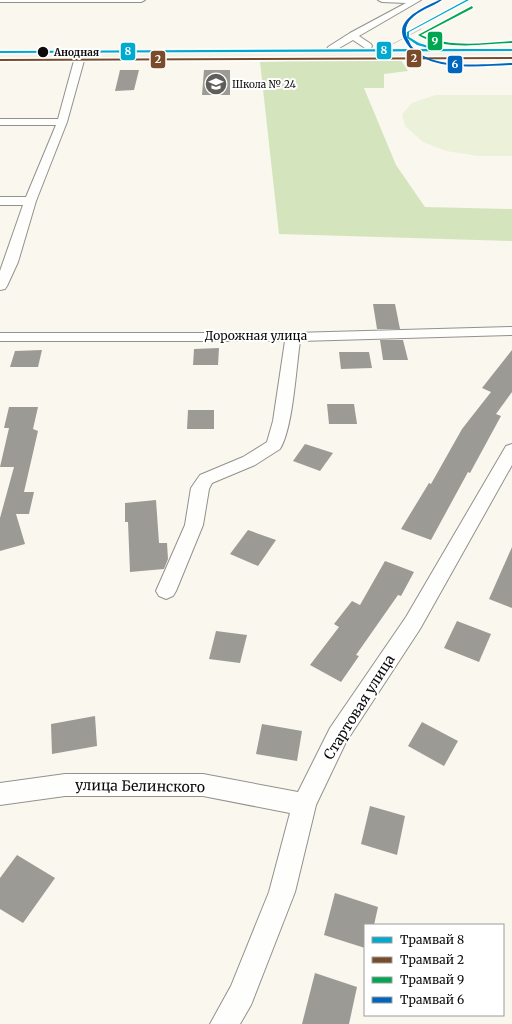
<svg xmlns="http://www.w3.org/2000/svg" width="512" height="1024" viewBox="0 0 512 1024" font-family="Merriweather,serif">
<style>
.forest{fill:#d4e5be}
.pitch{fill:#ecf2d9}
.building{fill:#9c9a95}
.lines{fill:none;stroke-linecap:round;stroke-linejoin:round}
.street-casing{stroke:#93918d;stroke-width:2}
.secondary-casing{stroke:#898884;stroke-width:2}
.street{fill:#fefefc;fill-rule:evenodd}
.secondary{fill:#f4f2e8;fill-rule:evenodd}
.tram{stroke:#d5c4c4;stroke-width:1}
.tram-1-casing{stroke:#fff;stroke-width:3}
.tram-2-casing{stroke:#fff;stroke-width:3}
.tram-3-casing{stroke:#fff;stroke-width:3}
.tram-4-casing{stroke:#fff;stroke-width:3}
.tram-1{fill:#00a9ce;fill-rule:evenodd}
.tram-2{fill:#7a4b2a;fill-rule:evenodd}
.tram-3{fill:#00a651;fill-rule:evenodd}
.tram-4{fill:#0065bd;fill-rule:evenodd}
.stop-dot{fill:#0b0b0b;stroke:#fff;stroke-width:1.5}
.labels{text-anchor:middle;stroke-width:4;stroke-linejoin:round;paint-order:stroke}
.far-stop-label{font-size:10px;font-weight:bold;fill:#0b0b0b;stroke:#fff;text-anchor:start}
.far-poi-label{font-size:10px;fill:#0b0b0b;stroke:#fff;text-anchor:start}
.street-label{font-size:12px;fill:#0b0b0b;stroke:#fff}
.near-street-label{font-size:14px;fill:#0b0b0b;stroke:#fff}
.line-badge{stroke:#fff;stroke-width:1.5}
.badge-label{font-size:11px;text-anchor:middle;font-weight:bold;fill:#fff}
</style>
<rect width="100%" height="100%" fill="#faf7ee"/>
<!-- forest -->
<polygon class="forest" points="399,57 408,71 384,74 384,88 364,88 396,165 425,207 512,209 512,241 279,234 260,62"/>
<!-- pitch -->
<polygon class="pitch" points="435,95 512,95 512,156 478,156 446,151 423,142 405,126 402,114 412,103"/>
<!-- building -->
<g class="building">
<polygon points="120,70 139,70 134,90 115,91"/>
<polygon points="204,70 230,70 230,95 202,95"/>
<polygon points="373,304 395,304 400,329 377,329"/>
<polygon points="380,340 403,340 408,360 383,360"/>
<polygon points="219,348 218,365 193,365 194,349"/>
<polygon points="42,350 38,367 10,367 15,351"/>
<polygon points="512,350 512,392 496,414 501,416 470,473 468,472 431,540 401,529 429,483 431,484 462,429 491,392 482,388"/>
<polygon points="339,352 369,352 372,368 341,369"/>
<polygon points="327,404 354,404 357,424 329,424"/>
<polygon points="9,407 38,407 33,429 38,431 24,492 34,492 29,514 16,514 25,544 0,551 0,518 14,467 0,467 9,428 4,428"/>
<polygon points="188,410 214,410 214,429 187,429"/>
<polygon points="305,444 333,453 320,471 293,461"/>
<polygon points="156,500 159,543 167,543 168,559 164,569 130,572 128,522 125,522 125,503"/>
<polygon points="248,530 276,540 258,566 230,554"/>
<polygon points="512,547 512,608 489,599"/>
<polygon points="385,561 414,572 401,596 398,595 356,655 359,656 341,682 310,665 339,627 334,624 352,601 360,605"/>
<polygon points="457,621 491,634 479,662 444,648"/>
<polygon points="216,631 247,635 240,663 209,659"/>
<polygon points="95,716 97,746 52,754 51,724"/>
<polygon points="422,722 458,741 444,766 408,746"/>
<polygon points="262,724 302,731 297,761 256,754"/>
<polygon points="370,806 405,816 397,855 361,844"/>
<polygon points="17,855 55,878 23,923 0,909 0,878"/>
<polygon points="335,893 378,907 374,925 365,925 365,948 324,935"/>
<polygon points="315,973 357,987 349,1024 302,1024"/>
</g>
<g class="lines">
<!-- street casing -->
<g class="street-casing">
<g id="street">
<polygon points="0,0 145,0 141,2 0,2"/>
<polygon points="378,0 421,0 359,36 371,44 372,46 371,48 365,48 353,40 334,51 328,51 327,49 328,47 350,33 406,3 382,2"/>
<polygon points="80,54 85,57 67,122 36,201 18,262 7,286 5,289 0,290 0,271 23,205 0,205 0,197 26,197 56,125 0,125 0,119 58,119 75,57"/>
<path d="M 512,327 L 512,335 L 300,341 C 296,368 293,428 280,449 L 255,465 L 212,483 L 209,489 L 203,525 L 176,591 L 173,596 L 166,599 L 159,596 L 156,591 L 185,525 L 191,488 L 200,475 L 243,457 L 267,442 L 273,421 L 285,341 L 0,341 L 0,333 L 293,333 Z"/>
<polygon points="512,444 512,465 420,629 346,742 316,805 295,892 251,1005 240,1024 210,1024 231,986 269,892 290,813 203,796 65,796 0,805 0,783 65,774 203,774 298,792 330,728 406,617 506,446"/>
</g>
</g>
<!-- secondary casing -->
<g class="secondary-casing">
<polygon id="secondary" points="512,52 512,58 0,60 0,54"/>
</g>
<!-- street -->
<use href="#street" class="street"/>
<!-- secondary -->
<use href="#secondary" class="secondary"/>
<!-- tram -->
<polyline class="tram" points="374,51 385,48 421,29"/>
<!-- tram-1 casing -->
<g class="tram-1-casing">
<polygon id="tram-1" points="466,0 469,0 409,32 409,37 419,43 435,48 435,49 512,49 512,51 0,53 0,51 432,49 417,45 407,38 407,32"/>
</g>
<!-- tram-2 casing -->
<g class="tram-2-casing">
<polygon id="tram-2" points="512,57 512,59 0,61 0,59"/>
</g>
<!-- tram-3 casing -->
<g class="tram-3-casing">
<path id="tram-3" d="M 472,6 L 473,8 L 421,35 C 450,48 482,43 512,41 L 512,43 C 483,44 443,51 418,35 Z"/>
</g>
<!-- tram-4 casing -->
<g class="tram-4-casing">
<path id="tram-4" d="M 439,0 L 442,0 C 432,7 419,10 411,19 C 405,25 404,34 409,41 C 410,44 412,47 414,49 C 435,70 484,64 512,63 L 512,65 C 480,66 421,74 404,39 C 394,19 425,7 439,0 Z"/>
</g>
<!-- tram-1 -->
<use href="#tram-1" class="tram-1"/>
<!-- tram-2 -->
<use href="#tram-2" class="tram-2"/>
<!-- tram-3 -->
<use href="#tram-3" class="tram-3"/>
<!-- tram-4 -->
<use href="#tram-4" class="tram-4"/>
</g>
<!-- icons -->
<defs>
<g id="school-disc" transform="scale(1.15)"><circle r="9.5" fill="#5f5e5a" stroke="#fff"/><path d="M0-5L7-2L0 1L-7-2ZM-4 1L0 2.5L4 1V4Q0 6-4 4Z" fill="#fff"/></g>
</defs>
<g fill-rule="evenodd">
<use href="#school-disc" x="216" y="84"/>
</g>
<!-- markers -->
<circle class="stop-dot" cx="43" cy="52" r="6"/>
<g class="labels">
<!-- far-stop labels -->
<g class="far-stop-label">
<text x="54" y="56">Анодная</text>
</g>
<!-- far-poi labels -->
<g class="far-poi-label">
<text x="232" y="88">Школа № 24</text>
</g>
<!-- street labels -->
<g class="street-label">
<text x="256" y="340">Дорожная улица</text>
</g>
<!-- near-street labels -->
<g class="near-street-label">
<text transform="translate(359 707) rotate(-58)" y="5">Стартовая улица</text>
<text transform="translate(140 786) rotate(1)" y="5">улица Белинского</text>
</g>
</g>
<g class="line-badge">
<rect x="427" y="31" width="16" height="20" rx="4" fill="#00a651"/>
<rect x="376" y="41" width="16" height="19" rx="4" fill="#00a9ce"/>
<rect x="120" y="42" width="16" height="19" rx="4" fill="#00a9ce"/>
<rect x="406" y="49" width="16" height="19" rx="4" fill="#7a4b2a"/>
<rect x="150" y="50" width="16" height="19" rx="4" fill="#7a4b2a"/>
<rect x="447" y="55" width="16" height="19" rx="4" fill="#0065bd"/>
</g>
<g class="badge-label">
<text x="435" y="45">9</text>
<text x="384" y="54">8</text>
<text x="128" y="55">8</text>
<text x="414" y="62">2</text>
<text x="158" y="63">2</text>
<text x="455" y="68">6</text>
</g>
<!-- legend -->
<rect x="364" y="924" width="140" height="92" fill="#ffffff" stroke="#9d9d9d"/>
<rect x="372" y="937" width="20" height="6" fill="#00a9ce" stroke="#9d9d9d"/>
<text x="400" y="944" font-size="12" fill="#0b0b0b">Трамвай 8</text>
<rect x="372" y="957" width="20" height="6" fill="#7a4b2a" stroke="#9d9d9d"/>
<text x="400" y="964" font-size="12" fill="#0b0b0b">Трамвай 2</text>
<rect x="372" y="977" width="20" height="6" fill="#00a651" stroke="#9d9d9d"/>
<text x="400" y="984" font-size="12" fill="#0b0b0b">Трамвай 9</text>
<rect x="372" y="997" width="20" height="6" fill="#0065bd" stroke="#9d9d9d"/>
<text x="400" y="1004" font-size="12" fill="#0b0b0b">Трамвай 6</text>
</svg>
